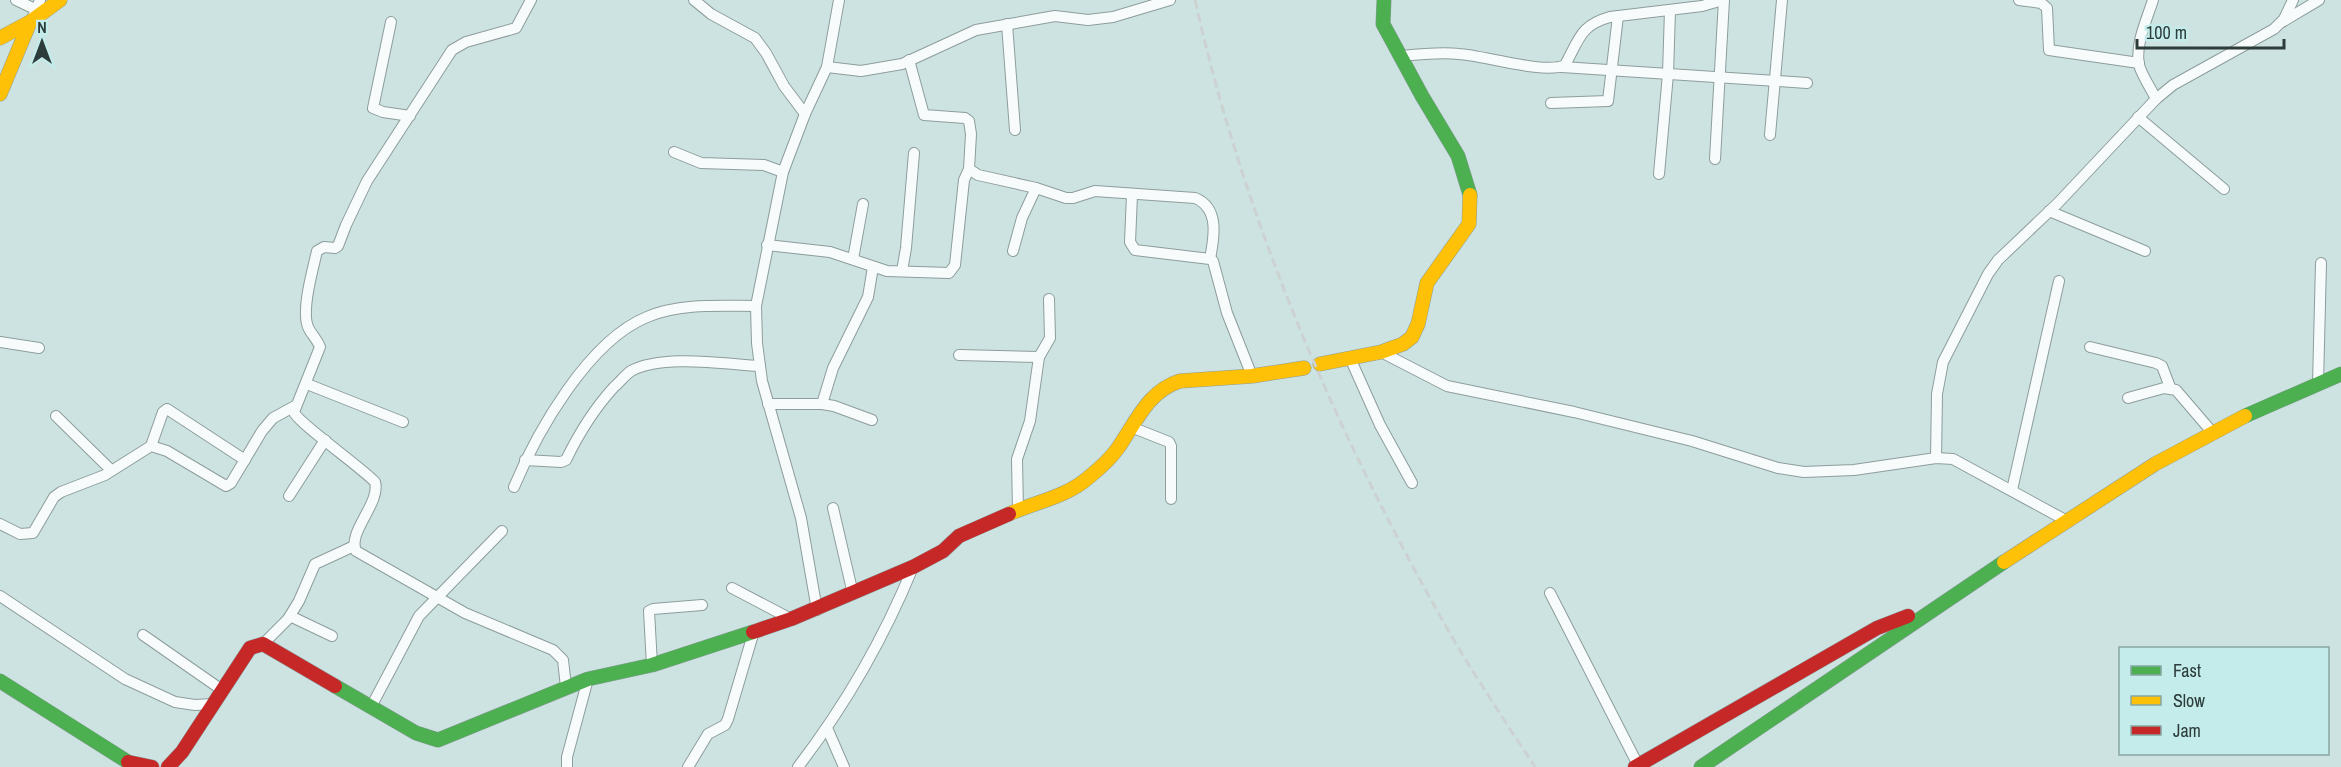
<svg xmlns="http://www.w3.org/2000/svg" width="2341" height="767" viewBox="0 0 2341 767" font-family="'Archivo Narrow',sans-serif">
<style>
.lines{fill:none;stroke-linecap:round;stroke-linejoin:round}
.street-casing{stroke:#8c9d9c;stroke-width:12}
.fast-casing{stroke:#8c9d9c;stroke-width:15}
.slow-casing{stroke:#8c9d9c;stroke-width:15}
.jam-casing{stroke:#8c9d9c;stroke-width:15}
.street{stroke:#f8fbfb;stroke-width:10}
.fast{stroke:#4caf50;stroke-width:14}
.slow{stroke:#ffc107;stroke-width:14}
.jam{stroke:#c62828;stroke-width:14}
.rail{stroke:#ccd2d2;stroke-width:3;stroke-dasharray:9 4.5;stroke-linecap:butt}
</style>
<rect width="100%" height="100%" fill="#cde3e2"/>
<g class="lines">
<!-- street casing -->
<g class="street-casing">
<g id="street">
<polyline points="16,0 37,10"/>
<path d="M 531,0 L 516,28 L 466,42 L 452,50 L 367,181 L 346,225 L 338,246 L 335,248 L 324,247 L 317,251 C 313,269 301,310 308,327 C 311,334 317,339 320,347 L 294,412 C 297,422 362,468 375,482 C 381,503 347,532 356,551 L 465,613 L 553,650 L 563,660 L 566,687"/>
<polyline points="694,0 711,14 755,38 766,53 784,86 805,114"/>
<polyline points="2019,0 2041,3 2047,8 2049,50 2139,63"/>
<path d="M 2153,0 C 2147,19 2135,44 2139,65 C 2142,76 2151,88 2156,99"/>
<polyline points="32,19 40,0"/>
<polyline points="391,22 373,108 383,112 410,116"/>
<polyline points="2282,22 2319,0"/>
<polyline points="1007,24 1015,130"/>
<path d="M 1402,56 C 1421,54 1440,52 1459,54 C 1482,55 1546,75 1565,65 C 1579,40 1580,25 1610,17 L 1702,6 L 1723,0"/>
<path d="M 909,60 L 924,115 L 965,118 L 969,121 L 971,134 L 969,169 L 978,175 L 1036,188 L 1066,198 L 1073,198 L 1095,191 L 1195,198 C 1220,208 1214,238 1210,259"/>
<polyline points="827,67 861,71 902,64 976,30 1055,16 1088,20 1113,17 1170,0"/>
<polyline points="1562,67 1807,83"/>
<polyline points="1551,103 1608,101 1618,16"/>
<polyline points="2138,117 2224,189"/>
<polyline points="1770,135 1782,0"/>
<polyline points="674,152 701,163 764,165 783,172"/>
<polyline points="1715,159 1724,0"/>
<polyline points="1659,174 1668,74 1670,10"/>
<polyline points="1132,195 1130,242 1135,250 1210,259 1213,261 1227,313 1252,376"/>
<polyline points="2049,211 2145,251"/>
<polyline points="767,245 830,252 887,271 949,273 955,265 964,180 969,169"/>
<polyline points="1013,251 1022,218 1036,188"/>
<polyline points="853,259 863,204"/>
<polyline points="902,271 906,248 914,153"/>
<polyline points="0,342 39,348"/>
<polyline points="2090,347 2156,363 2162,366 2170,387"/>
<polyline points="1381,352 1447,386 1574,412 1692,441 1778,468 1804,472 1854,470 1936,458 1953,459 2067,521"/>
<polyline points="959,355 1039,357"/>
<polyline points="1350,358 1380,425 1412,483"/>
<polyline points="307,384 403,422"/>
<polyline points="2318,384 2321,263"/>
<polyline points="2128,398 2164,388 2176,390 2212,432"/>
<polyline points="768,404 822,404 834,406 872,420"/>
<polyline points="822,404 833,368 868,297 873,267"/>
<polyline points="56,416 111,470"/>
<polyline points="1131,427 1169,442 1171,446 1171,499"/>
<polyline points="151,446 163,412 167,409 245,460"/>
<polyline points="1936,458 1937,394 1943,362 1988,274 1998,260 2057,204 2156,99 2173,85 2274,29 2284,19 2293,0"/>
<path d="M 525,460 L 561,462 L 566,460 C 579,433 594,409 614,387 C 620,382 625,375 631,371 C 663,354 724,364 760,366"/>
<path d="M 514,487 C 537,432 588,341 647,317 C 680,303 720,306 756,306"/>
<polyline points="2012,490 2059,281"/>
<polyline points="289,496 325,440"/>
<polyline points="833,508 853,594"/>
<polyline points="1018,511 1017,459 1030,421 1039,357 1050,338 1049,299"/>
<polyline points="0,524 20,534 33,533 54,497 61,492 105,475 151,446 167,451 226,486 231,483 262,431 273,418 295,406"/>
<polyline points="732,588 791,619"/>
<polyline points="1550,593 1638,765"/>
<polyline points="0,596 125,679 175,702 195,705 213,704"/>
<polyline points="817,610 801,518 762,381 757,343 756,306 783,172 805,114 827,67 839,0"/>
<polyline points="290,616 332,636"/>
<polyline points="143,635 222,690"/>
<polyline points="263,644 288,619 299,601 315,564 354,546"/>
<polyline points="652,665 649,611 653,609 702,605"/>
<polyline points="371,707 419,616 502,531"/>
<polyline points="827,728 844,767"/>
<polyline points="567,767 567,757 588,679"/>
<polyline points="688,767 708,734 725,725 728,719 754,631"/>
<path d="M 798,767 C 844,707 884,638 913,567"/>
</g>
</g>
<!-- fast casing -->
<g class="fast-casing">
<g id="fast">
<polyline points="1384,0 1383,24 1422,96 1458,156 1470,195"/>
<polyline points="2245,416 2341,374"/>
<polyline points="0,681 128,762 131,767"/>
<polyline points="335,686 416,733 438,740 588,679 652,665 753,632"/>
<polyline points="1701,767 2004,562"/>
</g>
</g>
<!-- slow casing -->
<g class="slow-casing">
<g id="slow">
<polyline points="0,38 30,22 60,0"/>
<polyline points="0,94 30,22"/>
<polyline points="1320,364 1381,352 1403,344 1412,337 1418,324 1427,283 1469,224 1470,195"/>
<path d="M 1009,514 C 1035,502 1067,497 1089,477 C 1099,469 1111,458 1118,448 C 1136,422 1148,391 1180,381 L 1252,376 L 1304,368"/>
<polyline points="2004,562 2155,464 2245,416"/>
</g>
</g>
<!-- jam casing -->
<g class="jam-casing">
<g id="jam">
<polyline points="753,632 791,619 913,567 943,551 959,536 1009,514"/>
<polyline points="128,762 152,767"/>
<polyline points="168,767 182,752 250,648 263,644 335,686"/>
<polyline points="1635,767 1877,628 1908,616"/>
</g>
</g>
<!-- street -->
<use href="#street" class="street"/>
<!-- fast -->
<use href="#fast" class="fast"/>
<!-- slow -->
<use href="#slow" class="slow"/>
<!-- jam -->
<use href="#jam" class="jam"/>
<!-- rail -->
<path class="rail" d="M 1195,0 C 1245,224 1338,438 1452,637 C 1478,681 1507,724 1535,767"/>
</g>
<!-- legend -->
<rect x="2119" y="647" width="210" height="108" fill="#c4ecea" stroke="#87a6a4" stroke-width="1.5"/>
<rect x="2131" y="666" width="30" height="9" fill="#4caf50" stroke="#87a6a4" stroke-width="1.5"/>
<text x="2173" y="677" font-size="18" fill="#2c3c3b">Fast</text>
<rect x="2131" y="696" width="30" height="9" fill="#ffc107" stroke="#87a6a4" stroke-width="1.5"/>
<text x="2173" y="707" font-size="18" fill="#2c3c3b">Slow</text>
<rect x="2131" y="726" width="30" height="9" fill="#c62828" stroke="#87a6a4" stroke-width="1.5"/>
<text x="2173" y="737" font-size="18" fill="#2c3c3b">Jam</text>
<!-- north arrow -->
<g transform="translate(42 42)" stroke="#c4ecea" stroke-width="4.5" paint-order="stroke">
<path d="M0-4.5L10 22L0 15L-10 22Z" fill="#2c3c3b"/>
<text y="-9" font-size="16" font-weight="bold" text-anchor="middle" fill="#2c3c3b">N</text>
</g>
<!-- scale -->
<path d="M2137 39v9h147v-9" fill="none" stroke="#2c3c3b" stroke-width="3"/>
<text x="2146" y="39" font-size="18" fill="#2c3c3b" stroke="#c4ecea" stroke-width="4.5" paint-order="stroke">100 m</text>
</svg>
